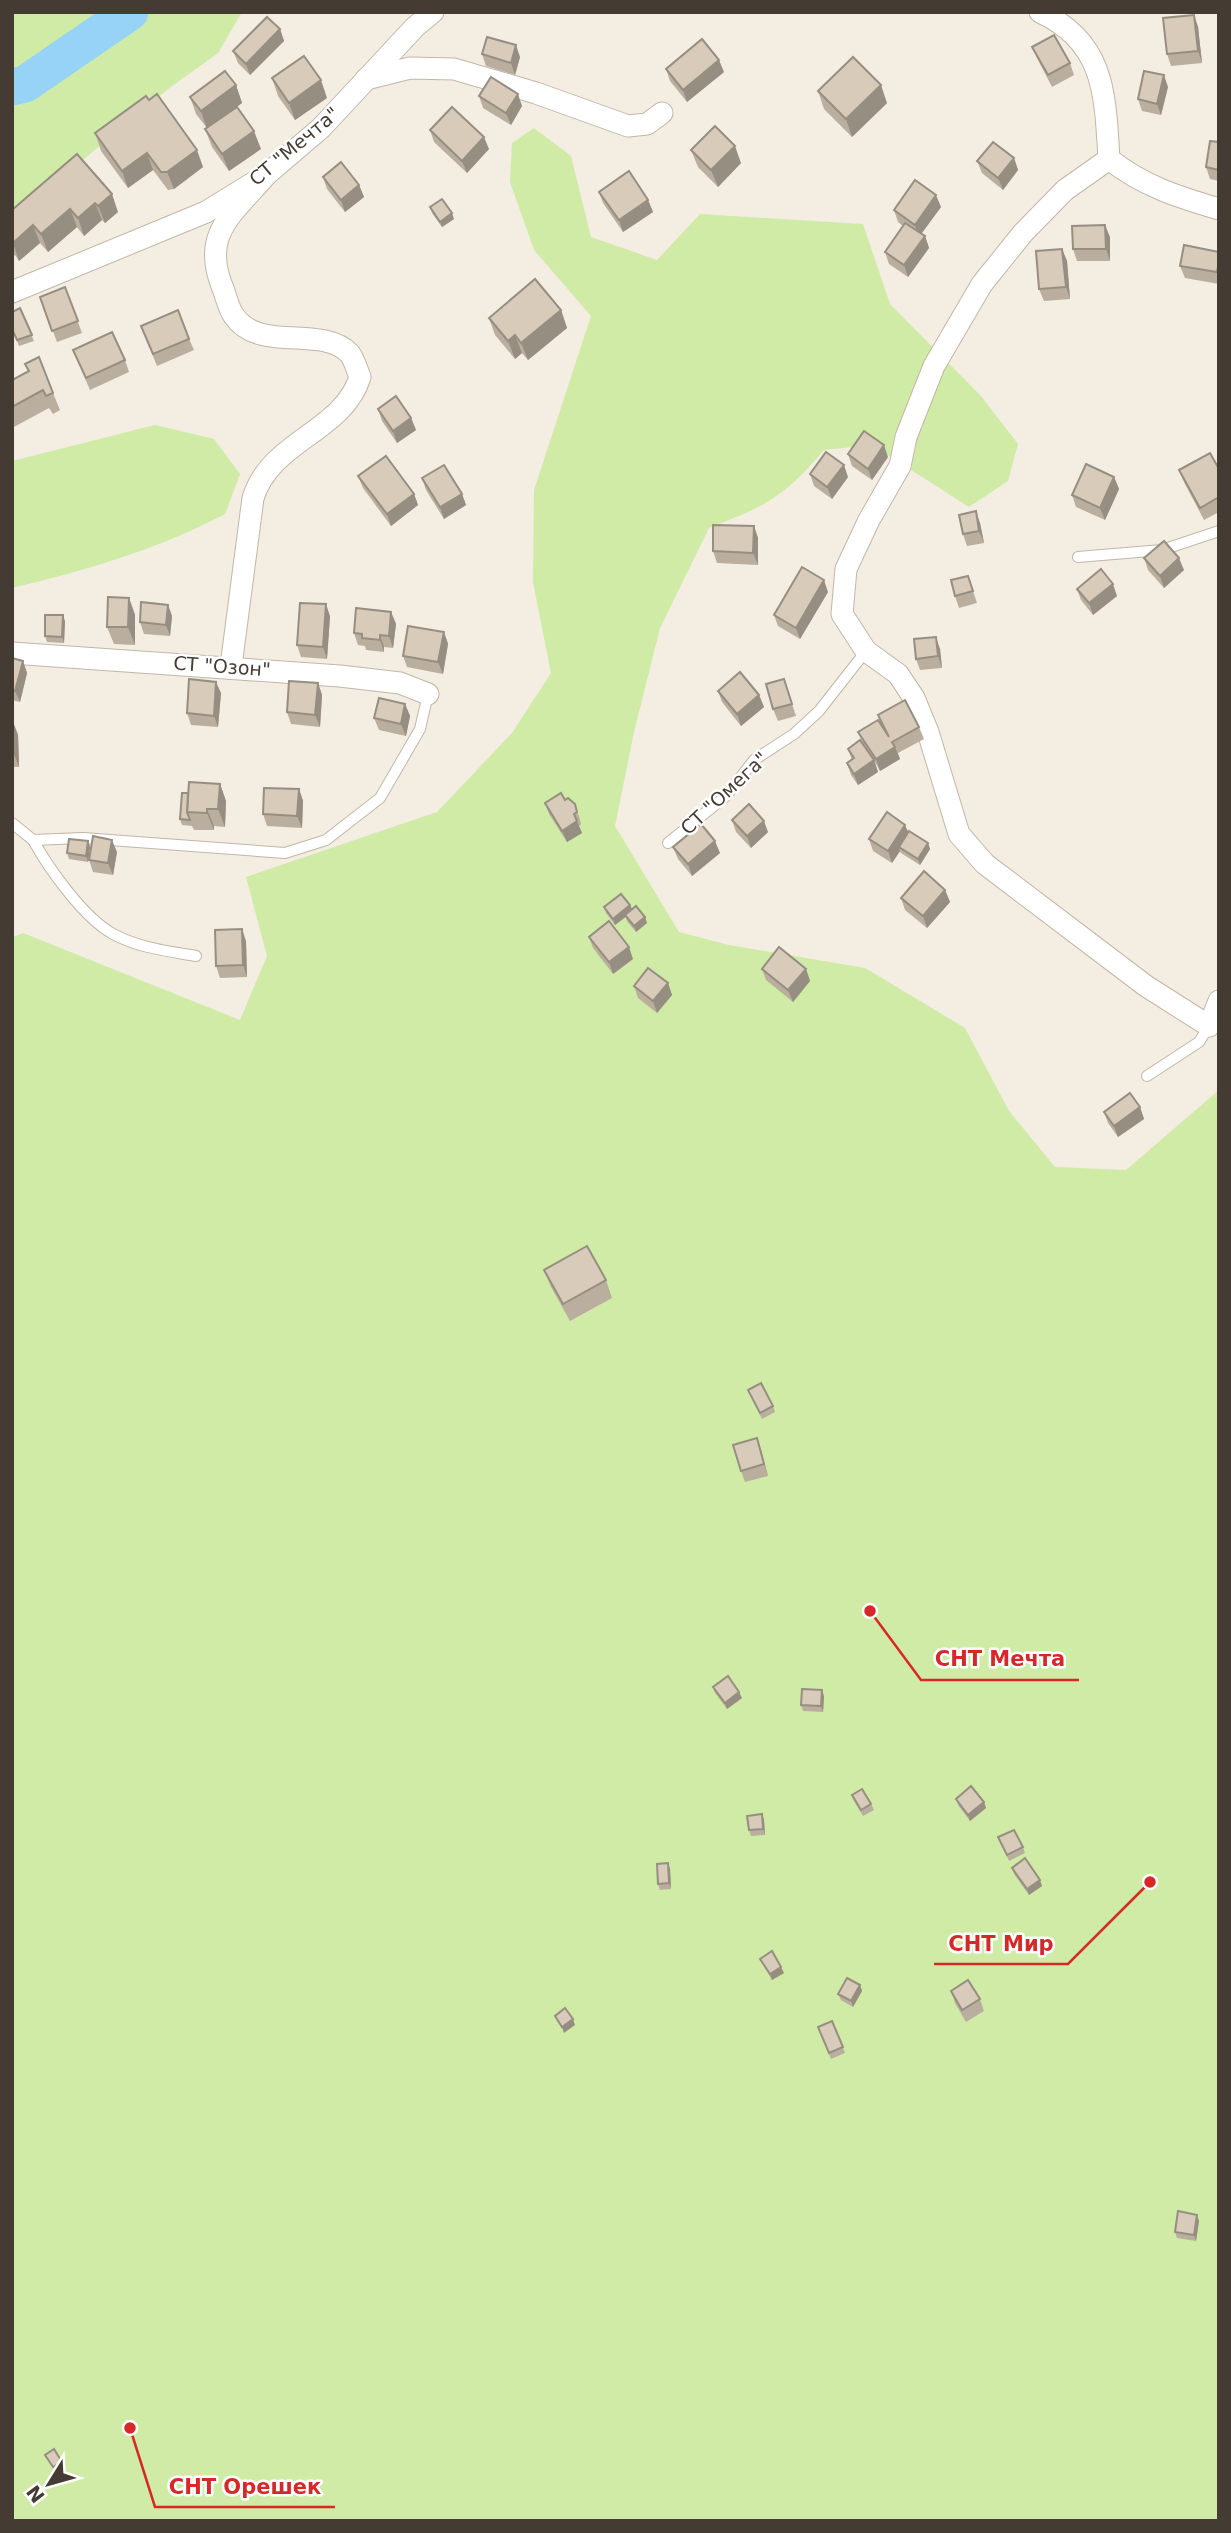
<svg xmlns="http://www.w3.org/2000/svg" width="1231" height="2533" viewBox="0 0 1231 2533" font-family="'DejaVu Sans',sans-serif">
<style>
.green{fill:#cfeba6}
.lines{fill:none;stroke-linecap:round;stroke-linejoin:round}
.river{stroke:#97d3f6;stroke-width:37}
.service-casing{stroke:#c1b7a7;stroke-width:12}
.minor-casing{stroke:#c1b7a7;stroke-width:23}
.service{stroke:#fff;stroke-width:10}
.minor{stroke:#fff;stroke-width:21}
.wall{fill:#baaf9f}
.shaded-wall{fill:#978e82}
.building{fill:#d8cbb9;stroke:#978e82;stroke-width:2}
.labels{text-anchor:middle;stroke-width:5;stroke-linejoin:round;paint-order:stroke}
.street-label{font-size:19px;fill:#443c32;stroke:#fff}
.leader{fill:none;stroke:#d62828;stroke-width:2.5}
.callout-dot{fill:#d62828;stroke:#fff;stroke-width:2.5}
.callout-label{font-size:21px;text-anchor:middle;font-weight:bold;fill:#d62828;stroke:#fff;stroke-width:5;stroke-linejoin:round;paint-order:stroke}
</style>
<rect width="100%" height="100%" fill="#f3ede2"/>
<!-- green -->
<g class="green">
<polygon points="12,12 242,12 218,53 168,89 12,219"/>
<path d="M 534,128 L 571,156 L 591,237 L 657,260 L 700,214 L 863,224 L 890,304 L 981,396 L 1018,444 L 1008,481 L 969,507 L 872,445 L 824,450 C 784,497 766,506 709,528 L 660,628 L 634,732 L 615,826 L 679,932 L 729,945 L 865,968 L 965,1028 L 1009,1111 L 1055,1167 L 1126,1170 L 1219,1090 L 1219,2521 L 12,2521 L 12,937 L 23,933 L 240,1020 L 267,956 L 246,877 L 437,812 L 512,733 L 551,673 L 533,582 L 534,490 L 591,316 L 534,250 L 510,182 L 512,143 Z"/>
<path d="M 155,425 L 214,439 L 240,474 L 225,514 C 156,550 87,570 12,588 L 12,461 Z"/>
</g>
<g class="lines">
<!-- river -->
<polyline class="river" points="12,87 25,84 130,12"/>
<!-- service casing -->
<g class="service-casing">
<g id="service">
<polyline points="1078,557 1162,550 1219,531"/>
<polyline points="12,823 33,840 83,838 285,853 326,840 380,798 420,729 428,694"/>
<path d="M 33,840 C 49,869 84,918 113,934 C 139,948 168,951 196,956"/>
<polyline points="668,843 726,796 754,760 794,734 819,711 866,651"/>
<polyline points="1147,1076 1199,1042 1209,1026"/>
</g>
</g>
<!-- minor casing -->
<g class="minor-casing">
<g id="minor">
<path d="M 1040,12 C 1105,42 1105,94 1109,159 C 1143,186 1178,197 1219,209"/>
<polyline points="366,79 410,68 454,69 536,93 628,126 647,124 662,113"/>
<polyline points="1109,159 1065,190 1023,233 982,284 934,366 906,437 900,466 869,520 846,569 842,614 866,651 898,674 914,698 928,732 959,834 985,864 1146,986 1209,1026 1219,1001"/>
<polyline points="12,292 206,212 266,175 321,128 415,27 433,12"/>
<polyline points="12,653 340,676 400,683 428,694"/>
<path d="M 231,666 L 253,498 C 271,440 343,432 360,377 C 357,370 354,358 349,353 C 322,325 259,353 234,316 C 228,308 226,295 222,286 C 201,233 234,213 266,175"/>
</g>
</g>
<!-- service -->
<use href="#service" class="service"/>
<!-- minor -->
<use href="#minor" class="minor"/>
</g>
<!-- wall -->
<g class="wall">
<polygon points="1194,15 1198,27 1202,63 1171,66 1167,54"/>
<polygon points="280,29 284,41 250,75 238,63 233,51"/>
<polygon points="1032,47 1070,63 1074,75 1052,87 1037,58"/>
<polygon points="482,54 520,57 515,75 486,66"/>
<polygon points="666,69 724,72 687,102 670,81"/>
<polygon points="272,78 327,98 295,120 278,96"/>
<polygon points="236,85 242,103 230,112 261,149 229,171 212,147 205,129 207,128 196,114 190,97"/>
<polygon points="1168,87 1161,115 1142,111 1138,99"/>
<polygon points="818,91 887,103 852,137 824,109"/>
<polygon points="479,96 522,106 511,125 483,108"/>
<polygon points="430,130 489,149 467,173 434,142"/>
<polygon points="95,133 203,167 174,189 168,190 153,170 128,188 101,151"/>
<polygon points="1219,142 1219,181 1210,179 1206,167"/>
<polygon points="691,150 741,163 718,187 698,167"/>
<polygon points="77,154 118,212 105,223 102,220 84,236 77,227 48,252 40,243 19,261 15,255 12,257 12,210"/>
<polygon points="1014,158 1018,170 1003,190 982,173 977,161"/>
<polygon points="323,177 359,185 364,197 345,212 327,189"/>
<polygon points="599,192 648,200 653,212 623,232 603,203"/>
<polygon points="430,207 454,219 442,227 432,213"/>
<polygon points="941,207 921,234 925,236 929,248 908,277 889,264 885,252 903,226 898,222 894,210"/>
<polygon points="1110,237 1110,261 1077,261 1073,249"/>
<polygon points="1062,249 1067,261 1070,299 1044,301 1039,289"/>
<polygon points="1219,252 1219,284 1185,278 1180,266"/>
<polygon points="65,287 82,333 57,342 40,297"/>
<polygon points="20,308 34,341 19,346 12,329"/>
<polygon points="561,310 567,328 528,360 522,353 515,359 495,335 489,318"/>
<polygon points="141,326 189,339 194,350 157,366"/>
<polygon points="73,350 125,360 129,372 90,390"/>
<polygon points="25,364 53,393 60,410 53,414 49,408 12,428 12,380 28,372"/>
<polygon points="378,409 411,418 416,430 397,443 382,421"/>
<polygon points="848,454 888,457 872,480 852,466"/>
<polygon points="1219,469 1219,512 1204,520 1184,482 1179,470"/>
<polygon points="810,474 848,477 832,499 814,486"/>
<polygon points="358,476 414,494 418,505 391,526 363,488"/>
<polygon points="1114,477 1119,489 1105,520 1076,507 1072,495"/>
<polygon points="422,478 462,494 466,505 444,519 426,490"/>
<polygon points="980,523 984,543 967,546 963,534"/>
<polygon points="754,526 758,538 758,565 717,563 713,551"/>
<polygon points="1144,558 1184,570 1164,588 1148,570"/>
<polygon points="972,588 977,603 959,608 955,596"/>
<polygon points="1077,589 1117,596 1093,615 1081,600"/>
<polygon points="828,592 800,639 778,626 774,615"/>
<polygon points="129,598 135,615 135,645 114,644 107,627"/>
<polygon points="168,605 172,616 170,636 144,634 140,622"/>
<polygon points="391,612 396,624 393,648 384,647 384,652 366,650 365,646 358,645 354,633"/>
<polygon points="330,616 327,659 301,657 297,645"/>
<polygon points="65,621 64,643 47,642 45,636"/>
<polygon points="444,632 448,644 443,674 407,667 403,656"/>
<polygon points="940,649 942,668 920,670 916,659"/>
<polygon points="12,658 23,661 27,673 20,702 12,700"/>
<polygon points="784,679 796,716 778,721 773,709"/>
<polygon points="318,683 322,695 320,727 291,724 287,712"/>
<polygon points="718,691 759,695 764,707 741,726 722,702"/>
<polygon points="221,693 218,727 191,725 187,713"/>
<polygon points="405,704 410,716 406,736 379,730 374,718"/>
<polygon points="878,715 919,727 924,739 898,753 900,759 880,771 875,762 878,772 858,785 851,775 847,763 852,760 848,749 863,744 858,732 883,728"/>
<polygon points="12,719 18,735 19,767 12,767"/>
<polygon points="220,784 226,801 225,827 214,826 214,830 194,830 192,826 182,825 180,819"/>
<polygon points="299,789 303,801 302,828 267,826 263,814"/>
<polygon points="568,798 579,816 581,824 579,826 582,833 567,842 549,814 545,803 565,800"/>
<polygon points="732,820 768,832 751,848 736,832"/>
<polygon points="908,832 928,843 930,849 920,865 901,853 900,851 892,863 873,851 869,839"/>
<polygon points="88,841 90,847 88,862 69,859 67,853"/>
<polygon points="673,847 720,853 692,876 678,859"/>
<polygon points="117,852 113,875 93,872 89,860"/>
<polygon points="945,890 950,902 927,928 905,910 901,898"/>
<polygon points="630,905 632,909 645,917 647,923 636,932 627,921 626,917 615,925 606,913 604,907"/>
<polygon points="589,937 633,959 613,974 593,948"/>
<polygon points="246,941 247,977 220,978 216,966"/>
<polygon points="762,969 806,969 810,981 793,1002 766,980"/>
<polygon points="668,983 672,995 657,1013 638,998 634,986"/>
<polygon points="1140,1107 1144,1119 1118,1137 1108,1123 1104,1112"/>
<polygon points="544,1270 606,1280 612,1298 570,1321 551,1287"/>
<polygon points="748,1390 773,1406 775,1412 762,1419"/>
<polygon points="761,1450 768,1476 745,1482 741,1471"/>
<polygon points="713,1687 742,1698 727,1709 715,1693"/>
<polygon points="824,1696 823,1712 803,1711 801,1705"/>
<polygon points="852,1795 871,1804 874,1810 863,1816 854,1801"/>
<polygon points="956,1799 984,1802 986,1808 970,1821 958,1805"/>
<polygon points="762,1814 764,1820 765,1835 751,1836 749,1830"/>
<polygon points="998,1837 1023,1847 1025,1853 1009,1861"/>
<polygon points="668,1863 670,1869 671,1889 660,1890 658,1884"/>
<polygon points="1012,1868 1042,1886 1029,1895 1014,1874"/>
<polygon points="760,1959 784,1973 772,1980 763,1965"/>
<polygon points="860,1985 862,1991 853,2007 841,2000 838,1994"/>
<polygon points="951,1991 980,1999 984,2011 966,2022 955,2003"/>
<polygon points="832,2021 845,2053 831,2059 818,2027"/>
<polygon points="1199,2221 1196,2241 1177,2238 1175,2232"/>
</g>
<!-- shaded-wall -->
<g class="shaded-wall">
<polygon points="1194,15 1198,27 1202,63 1198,51"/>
<polygon points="280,29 284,41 250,75 246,64"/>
<polygon points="516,45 520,57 515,75 511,63"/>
<polygon points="719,60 724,72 687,102 683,90"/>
<polygon points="1164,75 1168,87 1161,115 1157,104"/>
<polygon points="321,80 327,98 295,120 289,103"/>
<polygon points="236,85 242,103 207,129 201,111"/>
<polygon points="881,85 887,103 852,137 846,119"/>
<polygon points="518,94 522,106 511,125 506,113"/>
<polygon points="254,131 261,149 229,171 222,154"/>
<polygon points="484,137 489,149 467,173 462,161"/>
<polygon points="735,146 741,163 718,187 711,170"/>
<polygon points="197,150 203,167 174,189 167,172"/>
<polygon points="147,153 153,170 128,188 122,171"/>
<polygon points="1014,158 1018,170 1003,190 998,178"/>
<polygon points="359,185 364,197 345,212 341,200"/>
<polygon points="112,194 118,212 105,223 98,206"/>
<polygon points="936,195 941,207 919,237 915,225"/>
<polygon points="648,200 653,212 623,232 619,220"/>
<polygon points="95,203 102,220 84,236 78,218"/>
<polygon points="70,209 77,227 48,252 41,234"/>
<polygon points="452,213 454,219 442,227 440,222"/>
<polygon points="33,225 40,243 19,261 13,243"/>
<polygon points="1105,225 1110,237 1110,261 1106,249"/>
<polygon points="925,236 929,248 908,277 904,265"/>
<polygon points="1062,249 1067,261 1070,299 1066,287"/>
<polygon points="561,310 567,328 528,360 521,343"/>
<polygon points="515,335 522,353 515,359 508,341"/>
<polygon points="411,418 416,430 397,443 393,431"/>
<polygon points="884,445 888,457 872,480 868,469"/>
<polygon points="844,465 848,477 832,499 827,487"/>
<polygon points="1114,477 1119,489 1105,520 1100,508"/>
<polygon points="414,494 418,505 391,526 387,514"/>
<polygon points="462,494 466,505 444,519 440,507"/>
<polygon points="976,511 980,523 984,543 979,531"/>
<polygon points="754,526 758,538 758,565 753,553"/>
<polygon points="1179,558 1184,570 1164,588 1160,576"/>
<polygon points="824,580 828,592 800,639 796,628"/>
<polygon points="1113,584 1117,596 1093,615 1089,603"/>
<polygon points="129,598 135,615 135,645 128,627"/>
<polygon points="326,604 330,616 327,659 323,647"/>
<polygon points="168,605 172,616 170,636 166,625"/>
<polygon points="391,612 396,624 393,648 389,636"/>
<polygon points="63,615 65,621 64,643 62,637"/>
<polygon points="444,632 448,644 443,674 438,662"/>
<polygon points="380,635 384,647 384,652 380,640"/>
<polygon points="936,637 940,649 942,668 938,656"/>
<polygon points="23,661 27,673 20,702 15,691"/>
<polygon points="216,682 221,693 218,727 214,716"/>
<polygon points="318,683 322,695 320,727 315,715"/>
<polygon points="759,695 764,707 741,726 737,714"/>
<polygon points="405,704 410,716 406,736 401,724"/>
<polygon points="12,719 18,735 19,767 12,749"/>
<polygon points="895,747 900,759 880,771 876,759"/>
<polygon points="874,760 878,772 858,785 854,774"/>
<polygon points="220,784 226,801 225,827 218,809"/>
<polygon points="299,789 303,801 302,828 297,816"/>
<polygon points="207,809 214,826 214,830 207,813"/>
<polygon points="577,821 582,833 567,842 562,831"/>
<polygon points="764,821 768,832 751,848 747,836"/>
<polygon points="905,825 910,836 899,847 900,851 892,863 888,851"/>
<polygon points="112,840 117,852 113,875 108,863"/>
<polygon points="88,841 90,847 88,862 86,856"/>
<polygon points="715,841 720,853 692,876 688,864"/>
<polygon points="928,843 930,849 920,865 918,859"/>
<polygon points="945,890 950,902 927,928 923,916"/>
<polygon points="630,905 633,911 615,925 613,919"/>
<polygon points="645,917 647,923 636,932 634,926"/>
<polygon points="242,929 246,941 247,977 243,965"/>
<polygon points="629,947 633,959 613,974 609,962"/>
<polygon points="806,969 810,981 793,1002 788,990"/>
<polygon points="668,983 672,995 657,1013 653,1001"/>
<polygon points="1140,1107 1144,1119 1118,1137 1114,1126"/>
<polygon points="757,1438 761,1450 768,1476 764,1464"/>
<polygon points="822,1690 824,1696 823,1712 821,1706"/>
<polygon points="739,1692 742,1698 727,1709 725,1703"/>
<polygon points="984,1802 986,1808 970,1821 968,1815"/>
<polygon points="762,1814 764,1820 765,1835 763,1829"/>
<polygon points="668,1863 670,1869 671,1889 669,1883"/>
<polygon points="1040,1880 1042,1886 1029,1895 1027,1889"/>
<polygon points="781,1967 784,1973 772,1980 770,1974"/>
<polygon points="860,1985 862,1991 853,2007 851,2001"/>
<polygon points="573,2019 575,2025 564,2033 562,2027"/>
<polygon points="1197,2215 1199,2221 1196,2241 1194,2235"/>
<polygon points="62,2462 64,2468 56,2473 53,2467"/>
</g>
<!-- building -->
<g class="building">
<polygon points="1194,15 1198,51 1167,54 1163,18"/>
<polygon points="267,17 280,29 246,64 233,51"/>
<polygon points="1054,35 1070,63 1048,75 1032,47"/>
<polygon points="487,37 516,45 511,63 482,54"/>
<polygon points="702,39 719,60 683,90 666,69"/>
<polygon points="304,56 321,80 289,103 272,78"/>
<polygon points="853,57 881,85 846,119 818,91"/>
<polygon points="225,71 236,85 201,111 190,97"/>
<polygon points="1144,71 1164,75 1157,104 1138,99"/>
<polygon points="491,77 518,94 506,113 479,96"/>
<polygon points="157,94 197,150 167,172 161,172 147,153 122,171 95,133 146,96 149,100"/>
<polygon points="237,107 254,131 222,154 205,129"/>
<polygon points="452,107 484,137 462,161 430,130"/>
<polygon points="715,126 735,146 711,170 691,150"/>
<polygon points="1210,141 1219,142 1219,170 1206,167"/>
<polygon points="993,142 1014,158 998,178 977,161"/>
<polygon points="77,154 112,194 98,206 95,203 78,218 70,209 41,234 33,225 13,243 12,210"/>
<polygon points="341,162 359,185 341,200 323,177"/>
<polygon points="629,171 648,200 619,220 599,192"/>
<polygon points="915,180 936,195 915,225 894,210"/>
<polygon points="442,199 452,213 440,222 430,207"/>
<polygon points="905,223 925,236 904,265 885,252"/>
<polygon points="1105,225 1106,249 1073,249 1072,226"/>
<polygon points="1184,245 1219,252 1219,261 1217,272 1180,266"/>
<polygon points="1062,249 1066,287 1039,289 1036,251"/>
<polygon points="535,279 561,310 521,343 515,335 508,341 489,318"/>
<polygon points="65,287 78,321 52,331 40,297"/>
<polygon points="20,308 32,335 17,340 12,329 12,312"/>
<polygon points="178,310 189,339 153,354 141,326"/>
<polygon points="112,332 125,360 86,378 73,350"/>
<polygon points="39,357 53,393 46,396 43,390 12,407 12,380 29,371 25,364"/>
<polygon points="396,396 411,418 393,431 378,409"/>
<polygon points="864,431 884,445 868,469 848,454"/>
<polygon points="826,452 844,465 827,487 810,474"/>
<polygon points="1210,453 1219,469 1219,497 1200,508 1179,470"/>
<polygon points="386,456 414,494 387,514 358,476"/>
<polygon points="1086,464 1114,477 1100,508 1072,495"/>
<polygon points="444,465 462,494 440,507 422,478"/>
<polygon points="976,511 979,531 963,534 959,515"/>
<polygon points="713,525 754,526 753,553 713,551"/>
<polygon points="1164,541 1179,558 1160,576 1144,558"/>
<polygon points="802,567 824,580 796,628 774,615"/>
<polygon points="1101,569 1113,584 1089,603 1077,589"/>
<polygon points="968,576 973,591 955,596 951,580"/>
<polygon points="108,597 129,598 128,627 107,627"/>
<polygon points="141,602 168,605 166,625 140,622"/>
<polygon points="300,603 326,604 323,647 297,645"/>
<polygon points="356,608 391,612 389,636 380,635 380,640 362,638 362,634 354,633"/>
<polygon points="45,615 63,615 62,637 45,636"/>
<polygon points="408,626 444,632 438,662 403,656"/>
<polygon points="936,637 938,656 916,659 914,639"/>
<polygon points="12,658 23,661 15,691 12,690"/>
<polygon points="740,672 759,695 737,714 718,691"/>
<polygon points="189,679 216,682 214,716 187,713"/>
<polygon points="784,679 792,704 773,709 766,684"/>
<polygon points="289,681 318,683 315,715 287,712"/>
<polygon points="379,698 405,704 401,724 374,718"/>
<polygon points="905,700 919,727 892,742 895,747 876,759 858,732 878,720 889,737 878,715"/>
<polygon points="860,740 874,760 854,774 847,763 854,758 848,749"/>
<polygon points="189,782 220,784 218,809 207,809 207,813 187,812"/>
<polygon points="264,788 299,789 297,816 263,814"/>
<polygon points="182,793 188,793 187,812 190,820 180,819"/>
<polygon points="561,793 565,800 568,798 575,804 577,812 574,814 577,821 562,831 545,803"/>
<polygon points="749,804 764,821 747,836 732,820"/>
<polygon points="887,812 905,825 888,851 869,839"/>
<polygon points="701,824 715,841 688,864 673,847"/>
<polygon points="909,831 928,843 918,859 899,847"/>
<polygon points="93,836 112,840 108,863 89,860"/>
<polygon points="69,839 88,841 86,856 67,853"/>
<polygon points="924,871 945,890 923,916 901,898"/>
<polygon points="621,894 630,905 613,919 604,907"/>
<polygon points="636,906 645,917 634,926 625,915"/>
<polygon points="609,921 629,947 609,962 589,937"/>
<polygon points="242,929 243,965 216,966 215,930"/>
<polygon points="779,947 806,969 788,990 762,969"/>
<polygon points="648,968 668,983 653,1001 634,986"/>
<polygon points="1130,1093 1140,1107 1114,1126 1104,1112"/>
<polygon points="587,1246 606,1280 563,1304 544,1270"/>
<polygon points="761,1383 773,1406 760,1413 748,1390"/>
<polygon points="757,1438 764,1464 741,1471 733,1445"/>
<polygon points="728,1676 739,1692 725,1703 713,1687"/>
<polygon points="802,1689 822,1690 821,1706 801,1705"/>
<polygon points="971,1786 984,1802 968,1815 956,1799"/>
<polygon points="862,1789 871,1804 861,1810 852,1795"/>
<polygon points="762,1814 763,1829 749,1830 747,1816"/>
<polygon points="1014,1830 1023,1847 1007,1855 998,1837"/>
<polygon points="1025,1858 1040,1880 1027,1889 1012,1868"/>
<polygon points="668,1863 669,1883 658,1884 657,1864"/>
<polygon points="772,1951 781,1967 770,1974 760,1959"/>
<polygon points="847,1978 860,1985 851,2001 838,1994"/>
<polygon points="968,1980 980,1999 962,2010 951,1991"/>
<polygon points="565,2008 573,2019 562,2027 555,2016"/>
<polygon points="832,2021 843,2047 829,2053 818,2027"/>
<polygon points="1178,2211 1197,2215 1194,2235 1175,2232"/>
<polygon points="54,2449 62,2462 53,2467 45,2455"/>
</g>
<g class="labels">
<!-- street labels -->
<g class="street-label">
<text transform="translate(294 146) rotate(-40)" y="7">СТ "Мечта"</text>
<text transform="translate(222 666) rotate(4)" y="7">СТ "Озон"</text>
<text transform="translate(724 793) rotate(-43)" y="7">СТ "Омега"</text>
</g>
</g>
<!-- callouts -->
<path class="leader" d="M870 1611L921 1680H1079M1150 1882L1068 1964H934M130 2428L155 2507H335"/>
<g class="callout-dot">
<circle cx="870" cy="1611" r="7"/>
<circle cx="1150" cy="1882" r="7"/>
<circle cx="130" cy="2428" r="7"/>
</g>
<g class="callout-label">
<text x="1000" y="1666">СНТ Мечта</text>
<text x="1001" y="1951">СНТ Мир</text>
<text x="245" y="2494">СНТ Орешек</text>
</g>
<!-- border -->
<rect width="1231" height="2533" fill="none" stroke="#443c32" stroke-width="28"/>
<!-- north arrow -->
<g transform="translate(49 2484) rotate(233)" stroke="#ffffff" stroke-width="5" paint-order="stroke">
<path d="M0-5L12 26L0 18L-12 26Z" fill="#443c32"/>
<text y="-10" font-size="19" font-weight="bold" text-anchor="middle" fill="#443c32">N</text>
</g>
</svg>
